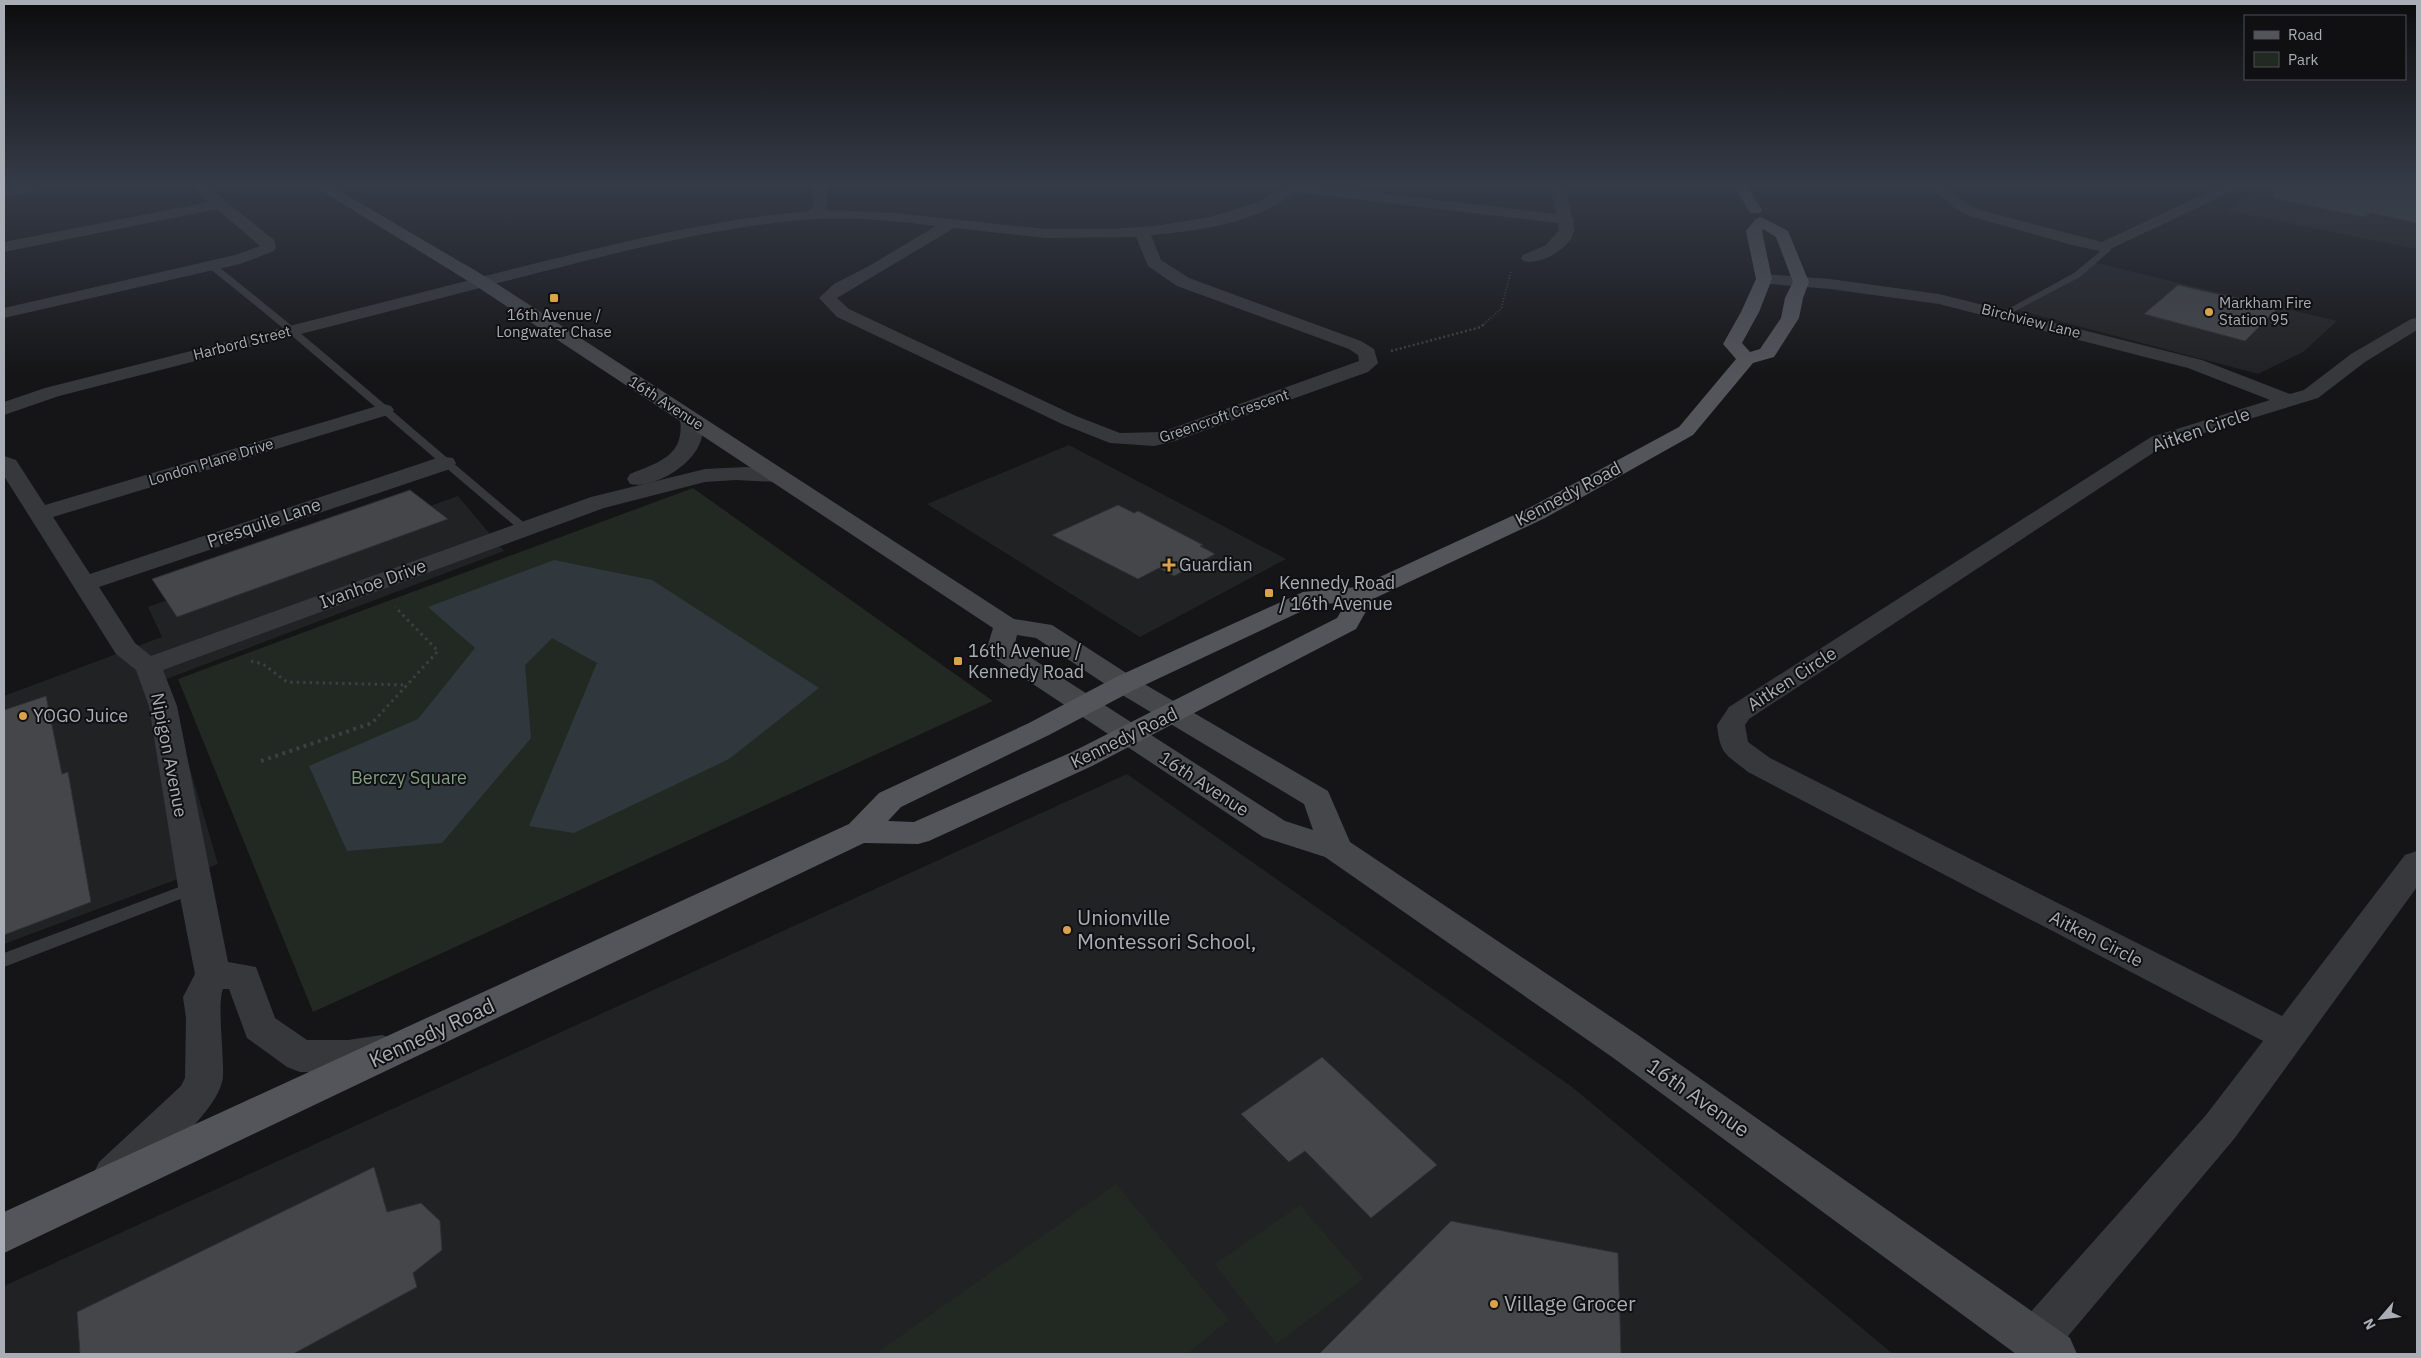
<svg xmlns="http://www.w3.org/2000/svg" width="2421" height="1358" viewBox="0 0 2421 1358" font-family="'IBM Plex Sans',sans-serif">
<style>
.built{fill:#212224}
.green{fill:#222822}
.water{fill:#30383e}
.building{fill:#444649;stroke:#303032}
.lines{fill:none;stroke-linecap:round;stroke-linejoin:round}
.path-far3{stroke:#3d3f42;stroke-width:2;stroke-dasharray:1 2;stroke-linecap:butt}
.path-far2{stroke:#3d3f42;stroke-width:2.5;stroke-dasharray:2 2.5;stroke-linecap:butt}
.path-far1{stroke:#3d3f42;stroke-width:3;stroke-dasharray:2.5 4;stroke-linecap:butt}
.path{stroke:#3d3f42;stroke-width:4;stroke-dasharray:3 4.5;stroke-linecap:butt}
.service{fill:#37383b;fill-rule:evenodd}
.minor{fill:#37383b;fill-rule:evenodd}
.tertiary{fill:#37383b;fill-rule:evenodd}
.secondary{fill:#45474b;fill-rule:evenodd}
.primary{fill:#53555a;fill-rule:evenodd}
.poi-dot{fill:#daa24a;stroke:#101012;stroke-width:2}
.labels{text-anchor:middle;stroke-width:4;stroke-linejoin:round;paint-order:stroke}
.far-poi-label{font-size:15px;fill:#a9adb5;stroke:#101012;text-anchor:start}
.far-street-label{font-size:15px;fill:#a9adb5;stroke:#101012}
.street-label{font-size:18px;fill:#a9adb5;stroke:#101012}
.poi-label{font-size:18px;fill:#a9adb5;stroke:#101012;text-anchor:start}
.park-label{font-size:18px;fill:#829e83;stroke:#101012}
.near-poi-label{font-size:21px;fill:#a9adb5;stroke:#101012;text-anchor:start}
.near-street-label{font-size:21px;fill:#a9adb5;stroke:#101012}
</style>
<rect width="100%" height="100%" fill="#151517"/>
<!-- built -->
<g class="built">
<polygon points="2265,186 2417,186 2417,249 2225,210"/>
<polygon points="2092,262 2337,321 2303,352 2258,374 2018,310"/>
<polygon points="1069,445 1286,559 1140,637 927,504"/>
<polygon points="458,496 504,551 164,680 218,864 4,944 4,696 162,637 148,607"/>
<polygon points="1127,774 1572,1087 1893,1354 4,1354 4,1286"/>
</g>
<!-- green -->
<g class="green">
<polygon points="693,488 993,701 313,1012 178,679"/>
<polygon points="1116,1184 1229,1320 1187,1354 875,1354"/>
<polygon points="1300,1205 1364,1279 1276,1344 1215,1264"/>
</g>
<!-- water -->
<polygon class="water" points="554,560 652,580 819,688 729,759 574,833 529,826 597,663 552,638 525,665 531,738 442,843 347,851 309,766 418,719 475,648 428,607"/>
<!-- building -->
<g class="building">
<polygon points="2274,186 2417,186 2417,223 2371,213 2363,217 2273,198"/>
<polygon points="2178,285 2278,308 2245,341 2144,314"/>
<polygon points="410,490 448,519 177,617 152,579"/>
<polygon points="1118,505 1134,513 1138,511 1203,545 1200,546 1215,554 1174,576 1159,568 1138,579 1052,535"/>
<polygon points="46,696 62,774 68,772 91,902 4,935 4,710"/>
<polygon points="1322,1057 1437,1165 1371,1218 1305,1151 1289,1162 1241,1114"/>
<polygon points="374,1167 387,1212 421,1203 440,1221 442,1250 413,1273 417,1287 293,1354 80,1354 77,1312"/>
<polygon points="1451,1221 1618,1253 1621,1354 1319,1354"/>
</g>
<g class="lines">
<!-- path-far3 -->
<polyline class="path-far3" points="1484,324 1501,309 1511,271"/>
<!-- path-far2 -->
<polyline class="path-far2" points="1391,351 1481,327 1485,323"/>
<!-- path-far1 -->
<g class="path-far1">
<polyline points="251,661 263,664 287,682 406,685"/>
<polyline points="374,721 438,651 395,607"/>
</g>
<!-- path -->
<polyline class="path" points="261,761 372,723 375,720"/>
<!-- service -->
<g class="service">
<polygon points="2101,245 2107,245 2111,250 2080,277 2006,316 1999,314 2074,273 2102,250"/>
<path d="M 209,264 L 215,264 C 322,348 423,439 528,526 L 530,528 L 528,530 L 520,530 C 415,444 315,352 209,268 Z"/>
<polygon points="195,881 201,883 203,887 201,891 4,967 4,953"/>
</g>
<!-- minor -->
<g class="minor">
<polygon points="19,186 50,186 43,190 4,197 4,189"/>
<polygon points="191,186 207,186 274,240 276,248 274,251 240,264 4,318 4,308 235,255 260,246 217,209 4,252 4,242 209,202"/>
<path d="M 812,186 L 826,186 L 827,205 L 825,210 L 894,213 L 1045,229 L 1111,229 L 1154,226 L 1210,217 L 1256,203 L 1284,186 L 1319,186 L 1556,214 L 1551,186 L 1565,186 L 1572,217 C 1576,222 1573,217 1573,223 C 1573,227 1575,227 1574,231 C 1570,249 1540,266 1523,261 L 1521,258 L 1523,255 L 1546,245 L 1559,230 L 1558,223 L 1295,192 C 1257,223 1199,231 1151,235 L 1161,260 L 1189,278 L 1361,341 L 1374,349 L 1378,363 L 1368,372 L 1175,441 L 1154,446 L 1110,443 L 1062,424 L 837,317 L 819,298 L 834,284 L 869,266 L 936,226 C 896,221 856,217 815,219 C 702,227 592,260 482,287 L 476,286 L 474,282 L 476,278 C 587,251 696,221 810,211 L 813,205 ZM 954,228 L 1045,238 L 1136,237 L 1148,266 L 1177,286 L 1349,349 L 1358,355 L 1359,361 L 1162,432 L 1120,433 L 1076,416 L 849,309 L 837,298 Z"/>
<polygon points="1929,186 1945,186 1967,204 1980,210 2102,242 2221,186 2239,186 2237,189 2104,252 2072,245 1970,216 1957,210"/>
<path d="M 1764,274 L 1830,279 L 1939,294 L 2202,360 L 2290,394 L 2304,390 L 2351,354 L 2411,319 L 2417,318 L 2417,330 L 2365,362 L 2318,398 L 2165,445 L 1749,719 L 1745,725 L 1748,742 L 1770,758 L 2282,1016 L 2405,855 L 2417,851 L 2417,887 L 2234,1139 L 2053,1354 L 2018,1354 L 2012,1341 L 2019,1325 L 2206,1115 L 2263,1041 L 1748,772 C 1726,754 1720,755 1717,725 L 1729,707 L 2151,437 L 2270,400 L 2188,368 L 1939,304 L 1830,289 L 1758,283 L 1756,279 L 1758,275 Z"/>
<path d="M 384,404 L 391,406 L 394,410 L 391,414 L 53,517 L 90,574 L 437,458 L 445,457 L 453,458 L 456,463 L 453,468 L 99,587 L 135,643 L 151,656 L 591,497 L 705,469 L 746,467 L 784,470 L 787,475 L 784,480 L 776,482 L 736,480 L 705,482 L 604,508 L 163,670 L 177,706 L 228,962 L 256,967 L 275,1018 L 307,1040 L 348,1040 L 382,1035 L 395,1040 L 401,1051 L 395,1062 L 382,1067 L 348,1072 L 300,1072 L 287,1067 L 247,1038 L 229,989 L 223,989 C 217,1002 224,1056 223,1076 C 221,1110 153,1164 129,1188 L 114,1193 L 99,1188 L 93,1175 L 99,1162 L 181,1086 L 185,1078 L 186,1018 L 183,997 L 195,974 L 178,887 L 149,706 L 136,670 L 116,654 L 4,476 L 4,456 L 16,460 L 45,505 Z"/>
<path d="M 690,413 L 697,415 C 721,449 659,491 630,484 L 627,479 L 630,474 C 659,462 685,456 680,419 L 683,415 Z"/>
</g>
<!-- tertiary -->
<polygon class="tertiary" points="482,277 488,278 490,282 488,286 59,396 4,415 4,402 45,388"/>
<!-- secondary -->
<path class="secondary" d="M 314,186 L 331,186 L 488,278 L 1014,619 L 1052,625 L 1134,678 L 1328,791 L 1350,842 L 1638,1035 L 2070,1338 L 2077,1354 L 2016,1354 L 1612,1057 L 1325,857 L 1263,837 L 994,658 L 987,648 L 993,628 L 476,286 ZM 1017,635 L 1036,638 L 1114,690 L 1304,804 L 1313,830 L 1285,821 L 1014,647 Z"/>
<!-- primary -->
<g class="primary">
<polygon points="1734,186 1748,186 1762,210 1760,213 1750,213"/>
<path d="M 1761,217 L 1788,231 L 1809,282 L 1803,298 L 1799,318 L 1774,357 L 1753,363 L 1693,435 L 1545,518 L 1373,599 L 1356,629 L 1092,766 L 929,841 L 918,844 L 864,843 L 4,1253 L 4,1212 L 849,824 L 879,793 L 1029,723 L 1114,678 L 1303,592 L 1358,587 L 1529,508 L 1679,427 L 1736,359 L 1723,344 L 1741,312 L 1756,279 L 1746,231 L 1756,219 ZM 1763,229 L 1776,237 L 1793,282 L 1785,298 L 1781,318 L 1760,349 L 1750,352 L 1742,343 L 1759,312 L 1772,279 L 1762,231 ZM 1346,603 L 1337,618 L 1072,752 L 914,822 L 888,821 L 901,807 L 1049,735 L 1134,690 L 1317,604 Z"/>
</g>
</g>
<!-- sky -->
<linearGradient id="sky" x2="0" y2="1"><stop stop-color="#0c0c0d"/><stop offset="0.49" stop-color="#353b47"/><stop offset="1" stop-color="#353b47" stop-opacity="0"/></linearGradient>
<rect width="2421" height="376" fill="url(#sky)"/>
<!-- markers -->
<g class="poi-dot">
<rect x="549" y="293" width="10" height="10" rx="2.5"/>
<circle cx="2209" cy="312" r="5"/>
<path d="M1166.5 557.5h5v5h5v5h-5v5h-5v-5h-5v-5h5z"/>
<rect x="1264" y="588" width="10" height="10" rx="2.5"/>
<rect x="953" y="656" width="10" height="10" rx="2.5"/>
<circle cx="23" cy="716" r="5"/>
<circle cx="1067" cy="930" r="5"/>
<circle cx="1494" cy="1304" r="5"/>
</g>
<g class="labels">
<!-- far-poi labels -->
<g class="far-poi-label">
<text x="2219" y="308">Markham Fire<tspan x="2219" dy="17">Station 95</tspan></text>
<text x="554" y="320" text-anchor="middle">16th Avenue /<tspan x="554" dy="17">Longwater Chase</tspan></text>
</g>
<!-- far-street labels -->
<g class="far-street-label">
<text transform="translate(2031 321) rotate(14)" y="5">Birchview Lane</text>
<text transform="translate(242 343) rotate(-14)" y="5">Harbord Street</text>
<text transform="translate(666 403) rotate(33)" y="5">16th Avenue</text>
<text transform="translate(1224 416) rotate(-19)" y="5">Greencroft Crescent</text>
<text transform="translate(211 462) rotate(-17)" y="5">London Plane Drive</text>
</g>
<!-- street labels -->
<g class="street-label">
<text transform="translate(2201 430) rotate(-19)" y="6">Aitken Circle</text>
<text transform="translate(1568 494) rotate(-28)" y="6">Kennedy Road</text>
<text transform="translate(264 523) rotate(-19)" y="6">Presquile Lane</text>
<text transform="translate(373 584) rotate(-20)" y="6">Ivanhoe Drive</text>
<text transform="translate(1792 679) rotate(-33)" y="6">Aitken Circle</text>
<text transform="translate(1124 738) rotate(-26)" y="6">Kennedy Road</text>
<text transform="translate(169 755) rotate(79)" y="6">Nipigon Avenue</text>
<text transform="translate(1204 784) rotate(33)" y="6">16th Avenue</text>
<text transform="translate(2096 939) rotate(27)" y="6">Aitken Circle</text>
</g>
<!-- poi labels -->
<g class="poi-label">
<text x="1179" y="571">Guardian</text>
<text x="1279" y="589">Kennedy Road<tspan x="1279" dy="21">/ 16th Avenue</tspan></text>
<text x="968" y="657">16th Avenue /<tspan x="968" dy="21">Kennedy Road</tspan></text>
<text x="33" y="722">YOGO Juice</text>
</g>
<!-- park labels -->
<g class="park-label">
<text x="409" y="784">Berczy Square</text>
</g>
<!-- near-poi labels -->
<g class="near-poi-label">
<text x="1077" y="925">Unionville<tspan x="1077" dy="24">Montessori School,</tspan></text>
<text x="1504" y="1311">Village Grocer</text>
</g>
<!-- near-street labels -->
<g class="near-street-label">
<text transform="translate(432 1033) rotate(-25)" y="7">Kennedy Road</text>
<text transform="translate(1698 1098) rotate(35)" y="7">16th Avenue</text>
</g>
</g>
<!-- border -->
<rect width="2421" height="1358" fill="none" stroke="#a9adb5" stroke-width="10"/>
<!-- legend -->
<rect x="2244" y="15" width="162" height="65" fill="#101012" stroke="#4d4f53"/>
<rect x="2254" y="31" width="25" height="8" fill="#53555a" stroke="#4d4f53"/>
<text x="2288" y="40" font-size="15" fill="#a9adb5">Road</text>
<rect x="2254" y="52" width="25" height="15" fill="#222822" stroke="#4d4f53"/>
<text x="2288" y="65" font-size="15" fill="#a9adb5">Park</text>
<!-- north arrow -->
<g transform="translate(2381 1318) rotate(242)" stroke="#101012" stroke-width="4" paint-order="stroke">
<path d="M0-4L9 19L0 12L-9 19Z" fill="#a9adb5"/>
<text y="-8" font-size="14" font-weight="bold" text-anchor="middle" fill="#a9adb5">N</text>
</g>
</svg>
